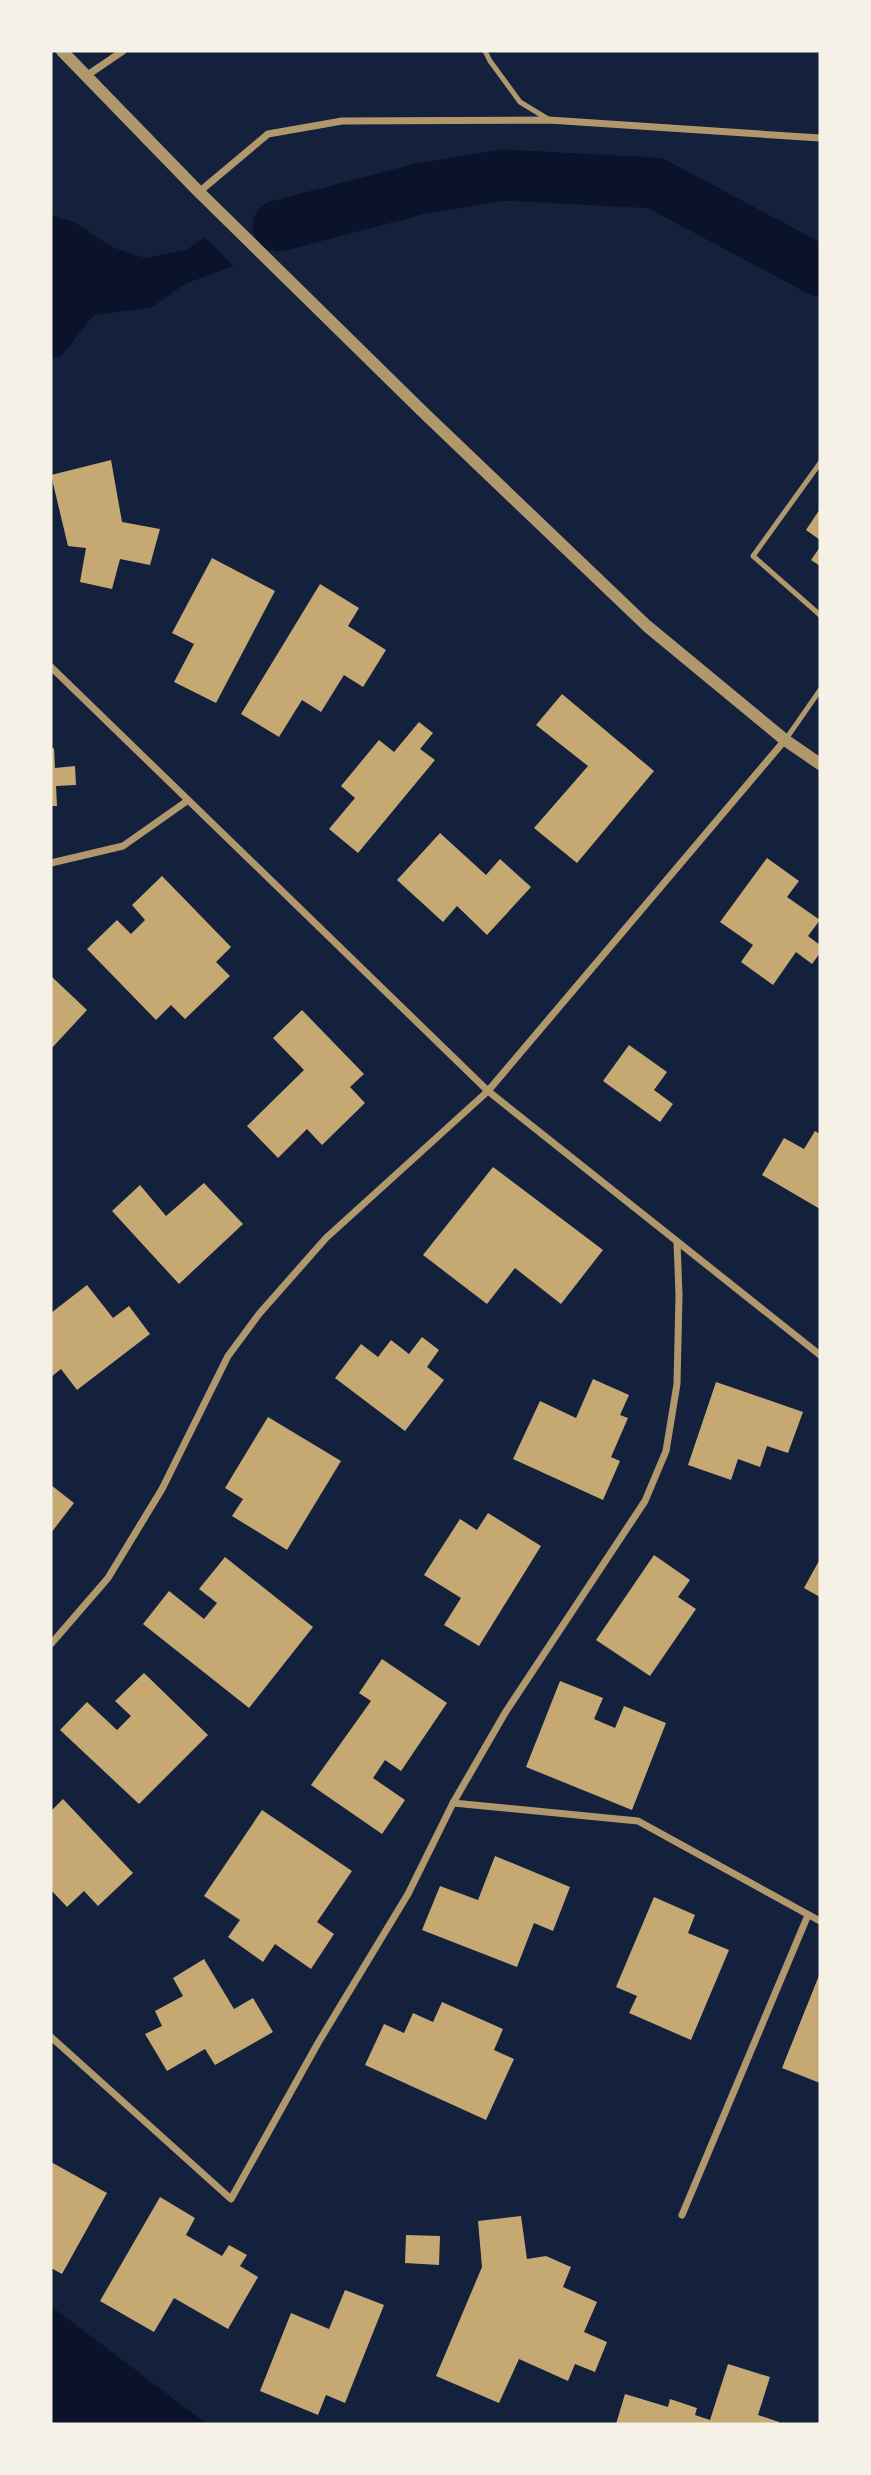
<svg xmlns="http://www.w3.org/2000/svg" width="871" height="2475" viewBox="0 0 871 2475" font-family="'Roboto Condensed',sans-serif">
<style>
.water{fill:#0b132b}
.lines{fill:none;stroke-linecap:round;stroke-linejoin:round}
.river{stroke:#0b132b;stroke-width:51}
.building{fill:#c6a872}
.service{stroke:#b1986c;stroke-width:5}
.minor{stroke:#b1986c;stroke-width:7}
.tertiary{stroke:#b1986c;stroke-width:12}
</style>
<rect width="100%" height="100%" fill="#14213d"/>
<!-- water -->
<g class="water">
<polygon points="51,215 76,223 112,247 145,258 186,250 205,237 233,266 185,284 151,308 94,315 61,356 51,358"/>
<polygon points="51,2306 207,2424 51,2424"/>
</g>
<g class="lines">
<!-- river -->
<polyline class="river" points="278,226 419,189 503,175 655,183 820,271"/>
</g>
<!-- building -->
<g class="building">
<polygon points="111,460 122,522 160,529 150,565 120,559 112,589 80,582 86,548 68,546 51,475"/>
<polygon points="820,509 820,540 806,530"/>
<polygon points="820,547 820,566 811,560"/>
<polygon points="212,558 275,591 216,703 174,682 194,644 172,633"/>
<polygon points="320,584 359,608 348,626 386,650 363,687 344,675 321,712 302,700 279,737 241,714"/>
<polygon points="562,694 654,771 577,863 534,828 588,766 536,725"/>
<polygon points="419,722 433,733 420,749 435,760 358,853 329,829 355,798 341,786 379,740 394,752"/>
<polygon points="54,748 55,768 75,766 76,785 56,786 57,806 51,806 51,749"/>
<polygon points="440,833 486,875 500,859 531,887 487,935 457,906 443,922 397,880"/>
<polygon points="767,858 799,881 787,897 820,920 808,936 820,945 820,953 812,964 796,952 773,985 741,962 753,945 720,922"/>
<polygon points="162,876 231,947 216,962 230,976 185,1019 171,1005 156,1020 87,949 117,920 131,934 145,920 132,905"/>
<polygon points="51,976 87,1010 51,1049"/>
<polygon points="302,1010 364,1074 350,1087 365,1103 322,1145 307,1129 278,1158 247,1126 304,1070 273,1038"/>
<polygon points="629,1045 667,1072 654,1090 673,1104 660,1122 603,1081"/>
<polygon points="815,1131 820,1134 820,1209 762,1175 784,1138 804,1149"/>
<polygon points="493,1167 603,1250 561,1304 515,1268 487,1304 423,1255"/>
<polygon points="204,1183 243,1224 179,1284 112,1211 140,1185 166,1216"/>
<polygon points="87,1285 113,1318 129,1306 150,1334 77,1390 61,1369 51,1377 51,1313"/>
<polygon points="422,1337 439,1350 427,1367 444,1380 405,1431 335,1378 361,1344 378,1357 391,1340 409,1354"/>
<polygon points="593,1379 629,1395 620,1415 628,1418 611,1457 620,1461 603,1500 513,1459 540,1401 576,1418"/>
<polygon points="716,1382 803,1412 788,1453 767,1446 760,1467 738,1459 731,1480 688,1465"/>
<polygon points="268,1417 341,1461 287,1550 232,1516 243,1499 225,1488"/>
<polygon points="51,1485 74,1503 51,1533"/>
<polygon points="488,1513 541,1546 479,1646 444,1625 461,1598 424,1575 460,1519 477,1530"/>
<polygon points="654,1555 690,1580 678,1597 696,1609 650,1676 596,1640"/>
<polygon points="225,1557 313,1627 249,1708 143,1624 169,1591 204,1619 217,1603 199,1589"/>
<polygon points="820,1559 820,1597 804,1588"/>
<polygon points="382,1659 447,1703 401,1771 385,1760 373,1778 405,1800 382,1834 311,1785 371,1701 359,1693"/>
<polygon points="144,1673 208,1735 139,1804 60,1730 87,1702 117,1730 131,1716 115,1701"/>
<polygon points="560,1681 603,1698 594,1719 615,1728 624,1706 666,1723 632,1810 526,1767"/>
<polygon points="63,1799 133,1873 98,1906 84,1891 67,1907 51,1890 51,1811"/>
<polygon points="262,1810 352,1871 317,1922 334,1934 311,1969 275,1944 263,1962 228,1937 240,1920 204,1896"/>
<polygon points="495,1856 570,1887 553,1931 534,1923 517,1967 422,1930 440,1886 478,1900"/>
<polygon points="654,1897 695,1915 688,1933 729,1950 691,2040 629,2013 637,1996 616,1987"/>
<polygon points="204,1959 234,2009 253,1998 273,2032 215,2065 205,2049 167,2071 145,2034 162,2026 155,2011 183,1996 173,1978"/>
<polygon points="820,1973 820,2083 782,2068"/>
<polygon points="442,2002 503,2029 494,2050 514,2059 486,2120 365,2065 384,2024 404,2033 413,2013 433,2022"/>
<polygon points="51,2162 107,2193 62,2274 51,2268"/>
<polygon points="160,2197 195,2218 186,2235 222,2256 229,2245 247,2255 240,2266 258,2277 228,2329 174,2298 154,2332 100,2301"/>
<polygon points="521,2216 527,2259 546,2256 571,2267 563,2287 597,2302 584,2332 607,2342 595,2372 575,2364 568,2381 519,2359 499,2403 436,2376 482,2267 478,2221"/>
<polygon points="406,2235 440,2236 439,2265 405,2263"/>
<polygon points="345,2290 384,2305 345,2403 326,2395 318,2415 260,2391 291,2313 329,2329"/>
<polygon points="728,2364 770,2377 758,2415 779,2422 779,2424 616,2424 625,2394 668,2407 670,2399 697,2408 695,2415 710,2420"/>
</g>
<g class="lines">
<!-- service -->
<g class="service">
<polyline points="485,51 490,61 520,102 548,119"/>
<polyline points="820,463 753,556 820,615"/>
<polyline points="786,739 820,690"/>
</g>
<!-- minor -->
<g class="minor">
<polyline points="86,76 123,51"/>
<polyline points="199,192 268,134 342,121 549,120 820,138"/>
<polyline points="51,667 488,1091 820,1355"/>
<polyline points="51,863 123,846 187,801"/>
<polyline points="51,1644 108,1578 162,1489 228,1356 259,1314 326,1238 488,1091 785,740"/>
<polyline points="453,1803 638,1821 820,1921"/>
<polyline points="51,2037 231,2199 318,2043 408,1894 453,1803 505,1713 645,1501 666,1451 677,1384 679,1295 677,1242"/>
<polyline points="682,2215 808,1915"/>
</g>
<!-- tertiary -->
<polyline class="tertiary" points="62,51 199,192 423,412 647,626 785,740 820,764"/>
</g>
<!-- border -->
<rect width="871" height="2475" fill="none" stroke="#f6f1e7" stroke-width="105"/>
</svg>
